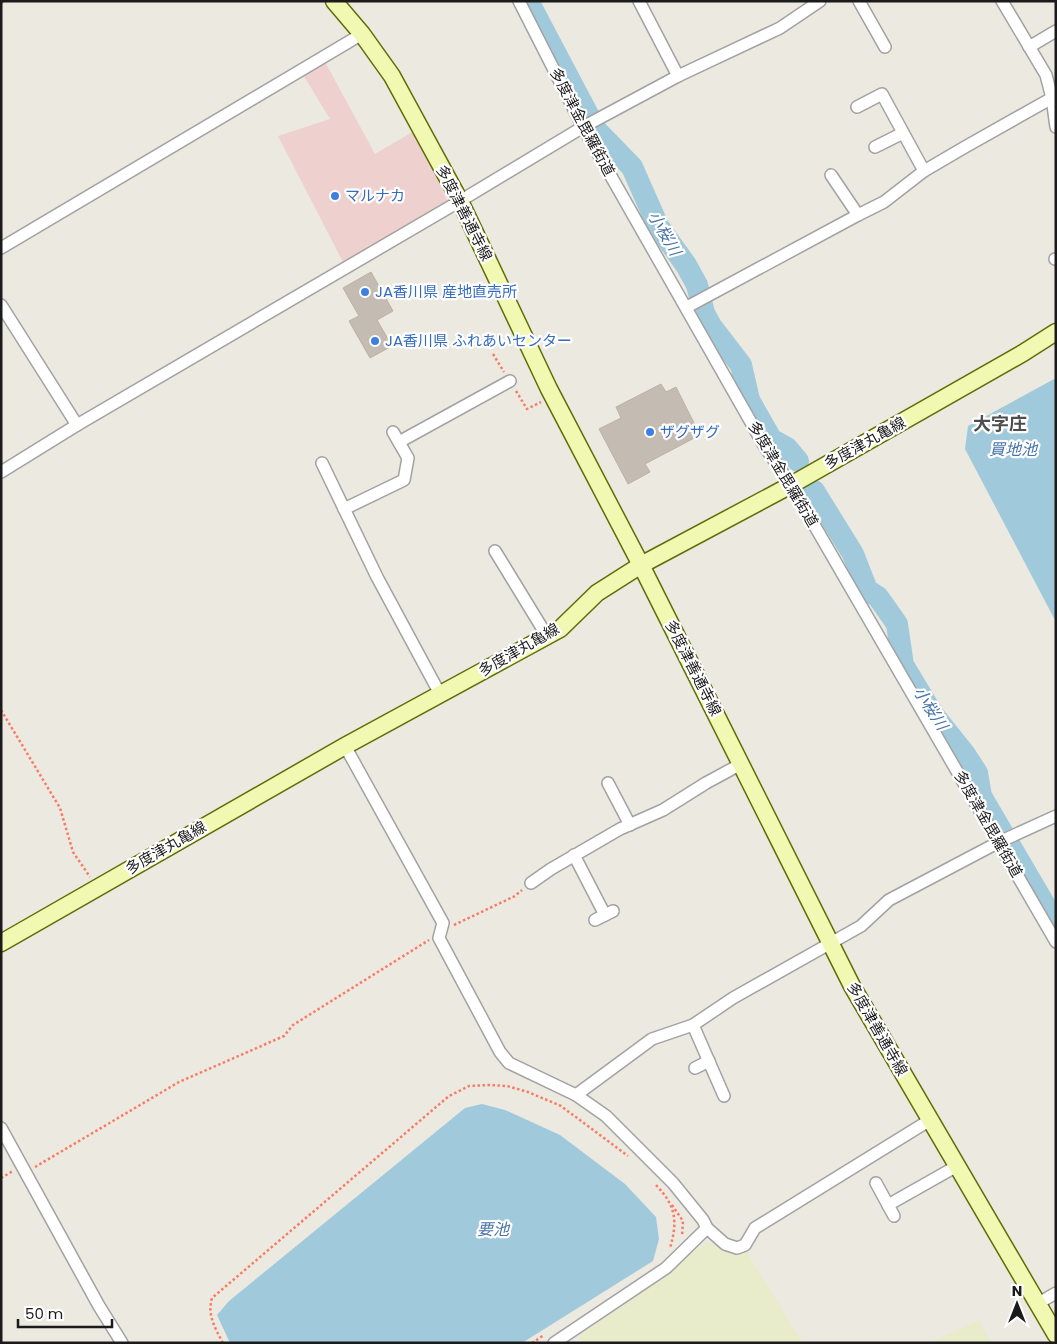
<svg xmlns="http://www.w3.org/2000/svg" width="1057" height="1344" viewBox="0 0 1057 1344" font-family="Poppins,'Noto Sans JP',sans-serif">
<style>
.commercial{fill:#eed1ce}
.farmland{fill:#e8ecca}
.water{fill:#a0cadb}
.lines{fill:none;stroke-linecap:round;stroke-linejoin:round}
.river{stroke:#a0cadb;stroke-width:22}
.building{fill:#c4bbb3;stroke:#beb0a2}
.street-casing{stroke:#a2a2a2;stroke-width:14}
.secondary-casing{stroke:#5d6e05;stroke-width:19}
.path{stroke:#f87c65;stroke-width:2.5;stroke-dasharray:2.5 2.5;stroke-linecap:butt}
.street{stroke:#fff;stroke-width:11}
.secondary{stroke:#f1f8b2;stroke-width:16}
.shop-dot{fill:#3f7fe0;stroke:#fff;stroke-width:2}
.labels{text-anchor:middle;stroke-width:4.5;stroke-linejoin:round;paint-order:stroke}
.street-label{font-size:15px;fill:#1b1b1b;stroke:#fff}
.shop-label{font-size:15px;fill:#366cbe;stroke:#fff;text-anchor:start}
.water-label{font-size:16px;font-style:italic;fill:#4973a8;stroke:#fff}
.quarter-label{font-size:18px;font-weight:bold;fill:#4e4e4e;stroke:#fff}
</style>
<rect width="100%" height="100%" fill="#ece9e0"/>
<!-- commercial -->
<polygon class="commercial" points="324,60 375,154 414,131 448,202 343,262 278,136 330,119 302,73"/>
<!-- farmland -->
<g class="farmland">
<polygon points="706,1243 746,1251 803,1343 583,1343 579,1336"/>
<polygon points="979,1320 991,1343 930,1343"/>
</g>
<!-- water -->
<g class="water">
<polygon points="1056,378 1056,622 965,449 968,426"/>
<polygon points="482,1104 505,1110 560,1135 625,1184 656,1217 659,1239 653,1261 522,1343 230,1343 217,1315 229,1301 465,1108"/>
</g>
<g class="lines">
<!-- river -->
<g class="river">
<polyline points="528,1 596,130 632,167 658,226 686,265 697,285 704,313 711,326 741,365 749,400 771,439 787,448 798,461"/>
<polyline points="814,491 853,554 867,590 878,597 897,624 903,665 932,713 964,753 977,773 981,796 1056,924"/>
</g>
</g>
<!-- building -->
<g class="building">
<polygon points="371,272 393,311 377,320 392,346 370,358 349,321 359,316 343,288"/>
<polygon points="661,384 666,392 676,387 700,435 645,464 650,472 628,484 599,429 621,418 616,407"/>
</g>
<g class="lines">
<!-- street casing -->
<g class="street-casing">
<g id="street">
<polyline points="519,1 583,127 765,447 791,485 1056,942"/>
<polyline points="639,1 678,76"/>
<polyline points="859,1 885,47"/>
<polyline points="1002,1 1046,75 1052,98 1056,127"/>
<polyline points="1029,47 1056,31"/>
<polyline points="857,107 882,94 924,171"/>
<polyline points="875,147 903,133"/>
<polyline points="831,175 858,215"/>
<polyline points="1,248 362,34"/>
<polyline points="1055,259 1056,259"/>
<polyline points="1,305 77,425"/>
<polyline points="687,307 858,215 884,202 924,171 965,147 1052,98"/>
<polyline points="399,442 510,381"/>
<polyline points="322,463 377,577 440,694"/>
<polyline points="1,472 77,425 460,201 583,127 678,76 780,28 820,1"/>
<polyline points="344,509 404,480 408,458 393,432"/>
<polyline points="495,551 547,636"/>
<polyline points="345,746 443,923 439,938 500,1052 509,1063 576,1095 606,1116 673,1183 703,1220 707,1228 725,1244 737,1248 745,1245 755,1228 930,1120"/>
<polyline points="608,783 630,825"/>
<polyline points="574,855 605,915"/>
<polyline points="531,883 551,869 620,829 663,810 706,783 741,764"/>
<polyline points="595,920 613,911"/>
<polyline points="693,1025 724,1096"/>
<polyline points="695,1068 709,1061"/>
<polyline points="576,1095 652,1039 693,1025 733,998 861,926 889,900 999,842 1056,816"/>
<polyline points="1,1128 99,1306 122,1343"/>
<polyline points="876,1183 894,1216"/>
<polyline points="888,1205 957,1166"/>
<polyline points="1037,1304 1056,1293"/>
<polyline points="554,1343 666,1268 707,1228"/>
</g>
</g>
<!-- secondary casing -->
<g class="secondary-casing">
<g id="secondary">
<polyline points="334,1 362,34 392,76 460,201 549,389 641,565 852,986 1056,1335"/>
<polyline points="1,943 345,746 560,629 597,593 641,565 791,485 1023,353 1056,332"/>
</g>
</g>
<!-- path -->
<g class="path">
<polyline points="1,3 4,1"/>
<polyline points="493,354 504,372"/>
<polyline points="516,391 527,409 541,402"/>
<polyline points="1,710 60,808 73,852 90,877"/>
<polyline points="454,925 515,896 522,890"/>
<polyline points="35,1167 179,1082 284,1036 293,1025 429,940"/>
<polyline points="1,1178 13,1171"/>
<path d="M 656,1185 C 676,1206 678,1221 670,1248"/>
<polyline points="672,1205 683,1221 682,1236"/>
<path d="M 223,1343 C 215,1328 207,1315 212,1298 L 449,1096 L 469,1086 L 490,1085 L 507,1086 L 528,1092 L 561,1106 L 628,1156"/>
<polyline points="532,1343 544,1335"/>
</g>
<!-- street -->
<use href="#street" class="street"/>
<!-- secondary -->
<use href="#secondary" class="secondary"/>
</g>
<!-- markers -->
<g class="shop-dot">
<circle cx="335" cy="196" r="5"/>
<circle cx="365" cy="292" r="5"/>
<circle cx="375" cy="341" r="5"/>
<circle cx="650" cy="432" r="5"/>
</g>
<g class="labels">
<!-- street labels -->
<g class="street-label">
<text transform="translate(582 122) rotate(62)" y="5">多度津金毘羅街道</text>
<text transform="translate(464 213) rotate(63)" y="5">多度津善通寺線</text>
<text transform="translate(865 443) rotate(-29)" y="5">多度津丸亀線</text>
<text transform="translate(783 474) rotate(59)" y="5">多度津金毘羅街道</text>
<text transform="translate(519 650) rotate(-30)" y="5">多度津丸亀線</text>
<text transform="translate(693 668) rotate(63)" y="5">多度津善通寺線</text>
<text transform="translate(988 824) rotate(60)" y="5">多度津金毘羅街道</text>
<text transform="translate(166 848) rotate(-30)" y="5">多度津丸亀線</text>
<text transform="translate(877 1029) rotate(60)" y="5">多度津善通寺線</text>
</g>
<!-- shop labels -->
<g class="shop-label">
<text x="345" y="201">マルナカ</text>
<text x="375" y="297">JA香川県 産地直売所</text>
<text x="385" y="346">JA香川県 ふれあいセンター</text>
<text x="660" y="437">ザグザグ</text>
</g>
<!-- water labels -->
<g class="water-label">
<text transform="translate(665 233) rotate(60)" y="6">小桜川</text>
<text x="1013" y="455">買地池</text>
<text transform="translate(931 708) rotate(57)" y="6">小桜川</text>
<text x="493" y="1235">要池</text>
</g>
<!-- quarter labels -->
<g class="quarter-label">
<text x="1000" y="430">大字庄</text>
</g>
</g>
<!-- border -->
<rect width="1057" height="1344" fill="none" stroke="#1b1b1b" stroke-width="5"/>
<!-- north arrow -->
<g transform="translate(1017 1304)" stroke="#ffffff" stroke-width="4" paint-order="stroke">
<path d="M0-4L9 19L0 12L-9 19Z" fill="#1b1b1b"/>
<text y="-8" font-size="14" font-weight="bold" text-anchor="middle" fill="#1b1b1b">N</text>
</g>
<!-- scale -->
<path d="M18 1319v8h94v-8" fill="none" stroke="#1b1b1b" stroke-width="2.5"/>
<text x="25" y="1319" font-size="15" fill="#1b1b1b" stroke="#ffffff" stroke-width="4" paint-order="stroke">50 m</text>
</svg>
